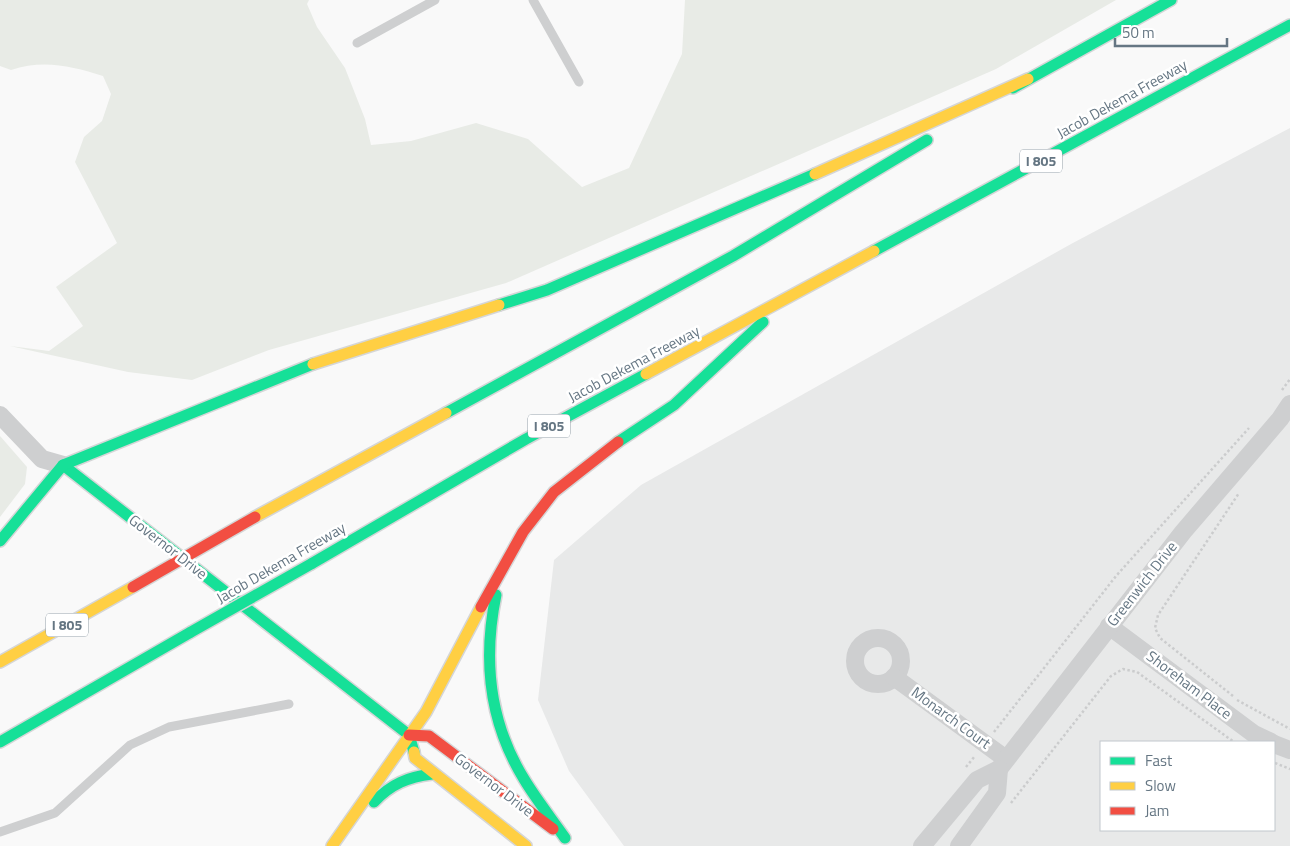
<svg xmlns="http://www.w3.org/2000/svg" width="1290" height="846" viewBox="0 0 1290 846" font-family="'Titillium Web',sans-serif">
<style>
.built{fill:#e8e9e9;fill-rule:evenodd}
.green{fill:#e8ebe6}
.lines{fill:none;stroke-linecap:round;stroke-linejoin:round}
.fast-casing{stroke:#d5d6d7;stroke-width:14}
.slow-casing{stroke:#d5d6d7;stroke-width:14}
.jam-casing{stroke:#d5d6d7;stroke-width:14}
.path{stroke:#cbcccd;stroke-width:2.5;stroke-dasharray:2.5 2.5;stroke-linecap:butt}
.lane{stroke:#cecfd0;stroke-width:9}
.street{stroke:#cecfd0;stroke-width:18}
.fast{stroke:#16e098;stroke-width:11}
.slow{stroke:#ffcf43;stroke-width:11}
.jam{stroke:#f24e42;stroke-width:11}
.fast-bridge-casing{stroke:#d5d6d6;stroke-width:14;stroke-linecap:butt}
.jam-bridge-casing{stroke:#d5d6d6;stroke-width:14;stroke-linecap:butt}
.fast-bridge{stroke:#16e098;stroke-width:11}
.jam-bridge{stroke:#f24e42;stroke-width:11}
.labels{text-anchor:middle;stroke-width:5;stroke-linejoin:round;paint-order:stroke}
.shield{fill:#fff;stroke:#939fa8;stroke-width:1}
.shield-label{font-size:14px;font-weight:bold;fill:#657683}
.street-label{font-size:15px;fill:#657683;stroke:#fff}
</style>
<rect width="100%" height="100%" fill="#f9f9f9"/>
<!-- built -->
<path class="built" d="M 1290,128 L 1290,846 L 624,846 L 569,771 L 538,700 L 554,560 L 641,485 L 1071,244 ZM 1101,742 L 1274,742 L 1274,830 L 1101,830 Z"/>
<!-- green -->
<g class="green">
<path d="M 0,0 L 309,0 L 307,4 L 317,27 L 345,68 L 365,119 L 371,145 L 411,141 L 476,123 L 528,139 L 582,187 L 629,168 L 682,54 L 685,0 L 1116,0 L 996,69 L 506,283 L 269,350 L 192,380 L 128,372 L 10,346 L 49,351 L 83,326 L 56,287 L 117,243 L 75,162 L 84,137 L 102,121 L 111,94 L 103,76 C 72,66 43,59 11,70 L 0,66 Z"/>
<polygon points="0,436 27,467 25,484 0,517"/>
</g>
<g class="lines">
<!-- fast casing -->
<g class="fast-casing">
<g id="fast">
<polyline points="1013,88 1171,0"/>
<polyline points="874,251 1290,25"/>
<polyline points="499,305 547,290 815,174"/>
<polyline points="446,413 733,256 927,140"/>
<polyline points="618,442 674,405 763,322"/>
<polyline points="63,465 409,735 414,752"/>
<polyline points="0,541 63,465 313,364"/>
<polyline points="311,564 526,439 646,374"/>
<path d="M 496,595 C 483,658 489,722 524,779 C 536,799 551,818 565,838"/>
<polyline points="0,742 191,632"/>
<path d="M 374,802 C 391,784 408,777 432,774"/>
</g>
</g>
<!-- slow casing -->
<g class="slow-casing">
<g id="slow">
<polyline points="815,174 1028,79"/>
<polyline points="313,364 499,305"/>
<polyline points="646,374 874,251"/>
<polyline points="255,517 446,413"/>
<polyline points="0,662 133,587"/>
<polyline points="414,752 415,758 526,846"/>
<polyline points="332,846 426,712 481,607"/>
</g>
</g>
<!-- jam casing -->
<g class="jam-casing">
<g id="jam">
<polyline points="481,607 523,532 554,492 618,442"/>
<polyline points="409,735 429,736 553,829"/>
</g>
</g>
<!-- path -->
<g class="path">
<polyline points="1282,390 1290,379"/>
<polyline points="1233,696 1160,638 1155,628 1158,615 1239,493"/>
<polyline points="1237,700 1290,729"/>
<polyline points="994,732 1116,576 1249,428"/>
<polyline points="1275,763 1290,769"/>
<polyline points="966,767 975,756"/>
<polyline points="1011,803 1111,676 1123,669 1137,672 1234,742"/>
</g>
<!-- lane -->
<g class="lane">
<polyline points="533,0 579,82"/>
<polyline points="357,43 435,0"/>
<polyline points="0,832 55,813 130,745 169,727 289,704"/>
</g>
<!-- street -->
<g class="street">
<polyline points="0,415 42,459 63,465"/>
<polyline points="1109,626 1254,734 1271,742"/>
<circle cx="878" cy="661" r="23"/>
<polyline points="894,677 1006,759"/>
<polyline points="1274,744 1290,750"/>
<polyline points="922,846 977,780 999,769 1183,532 1280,419 1290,404"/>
<polyline points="959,846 997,793 999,769"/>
</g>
<!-- fast -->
<use href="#fast" class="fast"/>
<!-- slow -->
<use href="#slow" class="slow"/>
<!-- jam -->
<use href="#jam" class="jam"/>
<!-- fast-bridge casing -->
<g class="fast-bridge-casing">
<polyline id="fast-bridge" points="191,632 311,564"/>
</g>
<!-- jam-bridge casing -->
<g class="jam-bridge-casing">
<polyline id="jam-bridge" points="133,587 255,517"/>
</g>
<!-- fast-bridge -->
<use href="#fast-bridge" class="fast-bridge"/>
<!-- jam-bridge -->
<use href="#jam-bridge" class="jam-bridge"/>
</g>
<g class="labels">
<!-- shield labels -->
<g class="shield">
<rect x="1020" y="149.5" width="42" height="23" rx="4"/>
<rect x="528" y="414.5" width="42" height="23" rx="4"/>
<rect x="46" y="613.5" width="42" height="23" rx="4"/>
</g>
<g class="shield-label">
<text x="1041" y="166">I 805</text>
<text x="549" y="431">I 805</text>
<text x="67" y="630">I 805</text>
</g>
<!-- street labels -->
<g class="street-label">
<text transform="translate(1122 99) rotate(-29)" y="5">Jacob Dekema Freeway</text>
<text transform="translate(634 364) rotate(-28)" y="5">Jacob Dekema Freeway</text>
<text transform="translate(168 547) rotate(38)" y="5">Governor Drive</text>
<text transform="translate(281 563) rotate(-30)" y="5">Jacob Dekema Freeway</text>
<text transform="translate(1142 584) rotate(-52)" y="5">Greenwich Drive</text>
<text transform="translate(1189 685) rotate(37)" y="5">Shoreham Place</text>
<text transform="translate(951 718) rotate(36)" y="5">Monarch Court</text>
<text transform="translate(494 785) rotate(37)" y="5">Governor Drive</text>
</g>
</g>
<!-- legend -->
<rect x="1100" y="741" width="175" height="90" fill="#ffffff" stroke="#c1c8cd"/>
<rect x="1110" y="757" width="25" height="8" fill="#16e098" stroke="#c1c8cd"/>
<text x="1145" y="766" font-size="15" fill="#657683">Fast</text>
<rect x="1110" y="782" width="25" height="8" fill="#ffcf43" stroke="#c1c8cd"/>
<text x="1145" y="791" font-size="15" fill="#657683">Slow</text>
<rect x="1110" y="807" width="25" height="8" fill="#f24e42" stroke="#c1c8cd"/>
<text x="1145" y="816" font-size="15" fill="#657683">Jam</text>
<!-- scale -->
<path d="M1115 38v8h112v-8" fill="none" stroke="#657683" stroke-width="2.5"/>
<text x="1122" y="38" font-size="15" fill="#657683" stroke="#ffffff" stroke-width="4" paint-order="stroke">50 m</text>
</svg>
